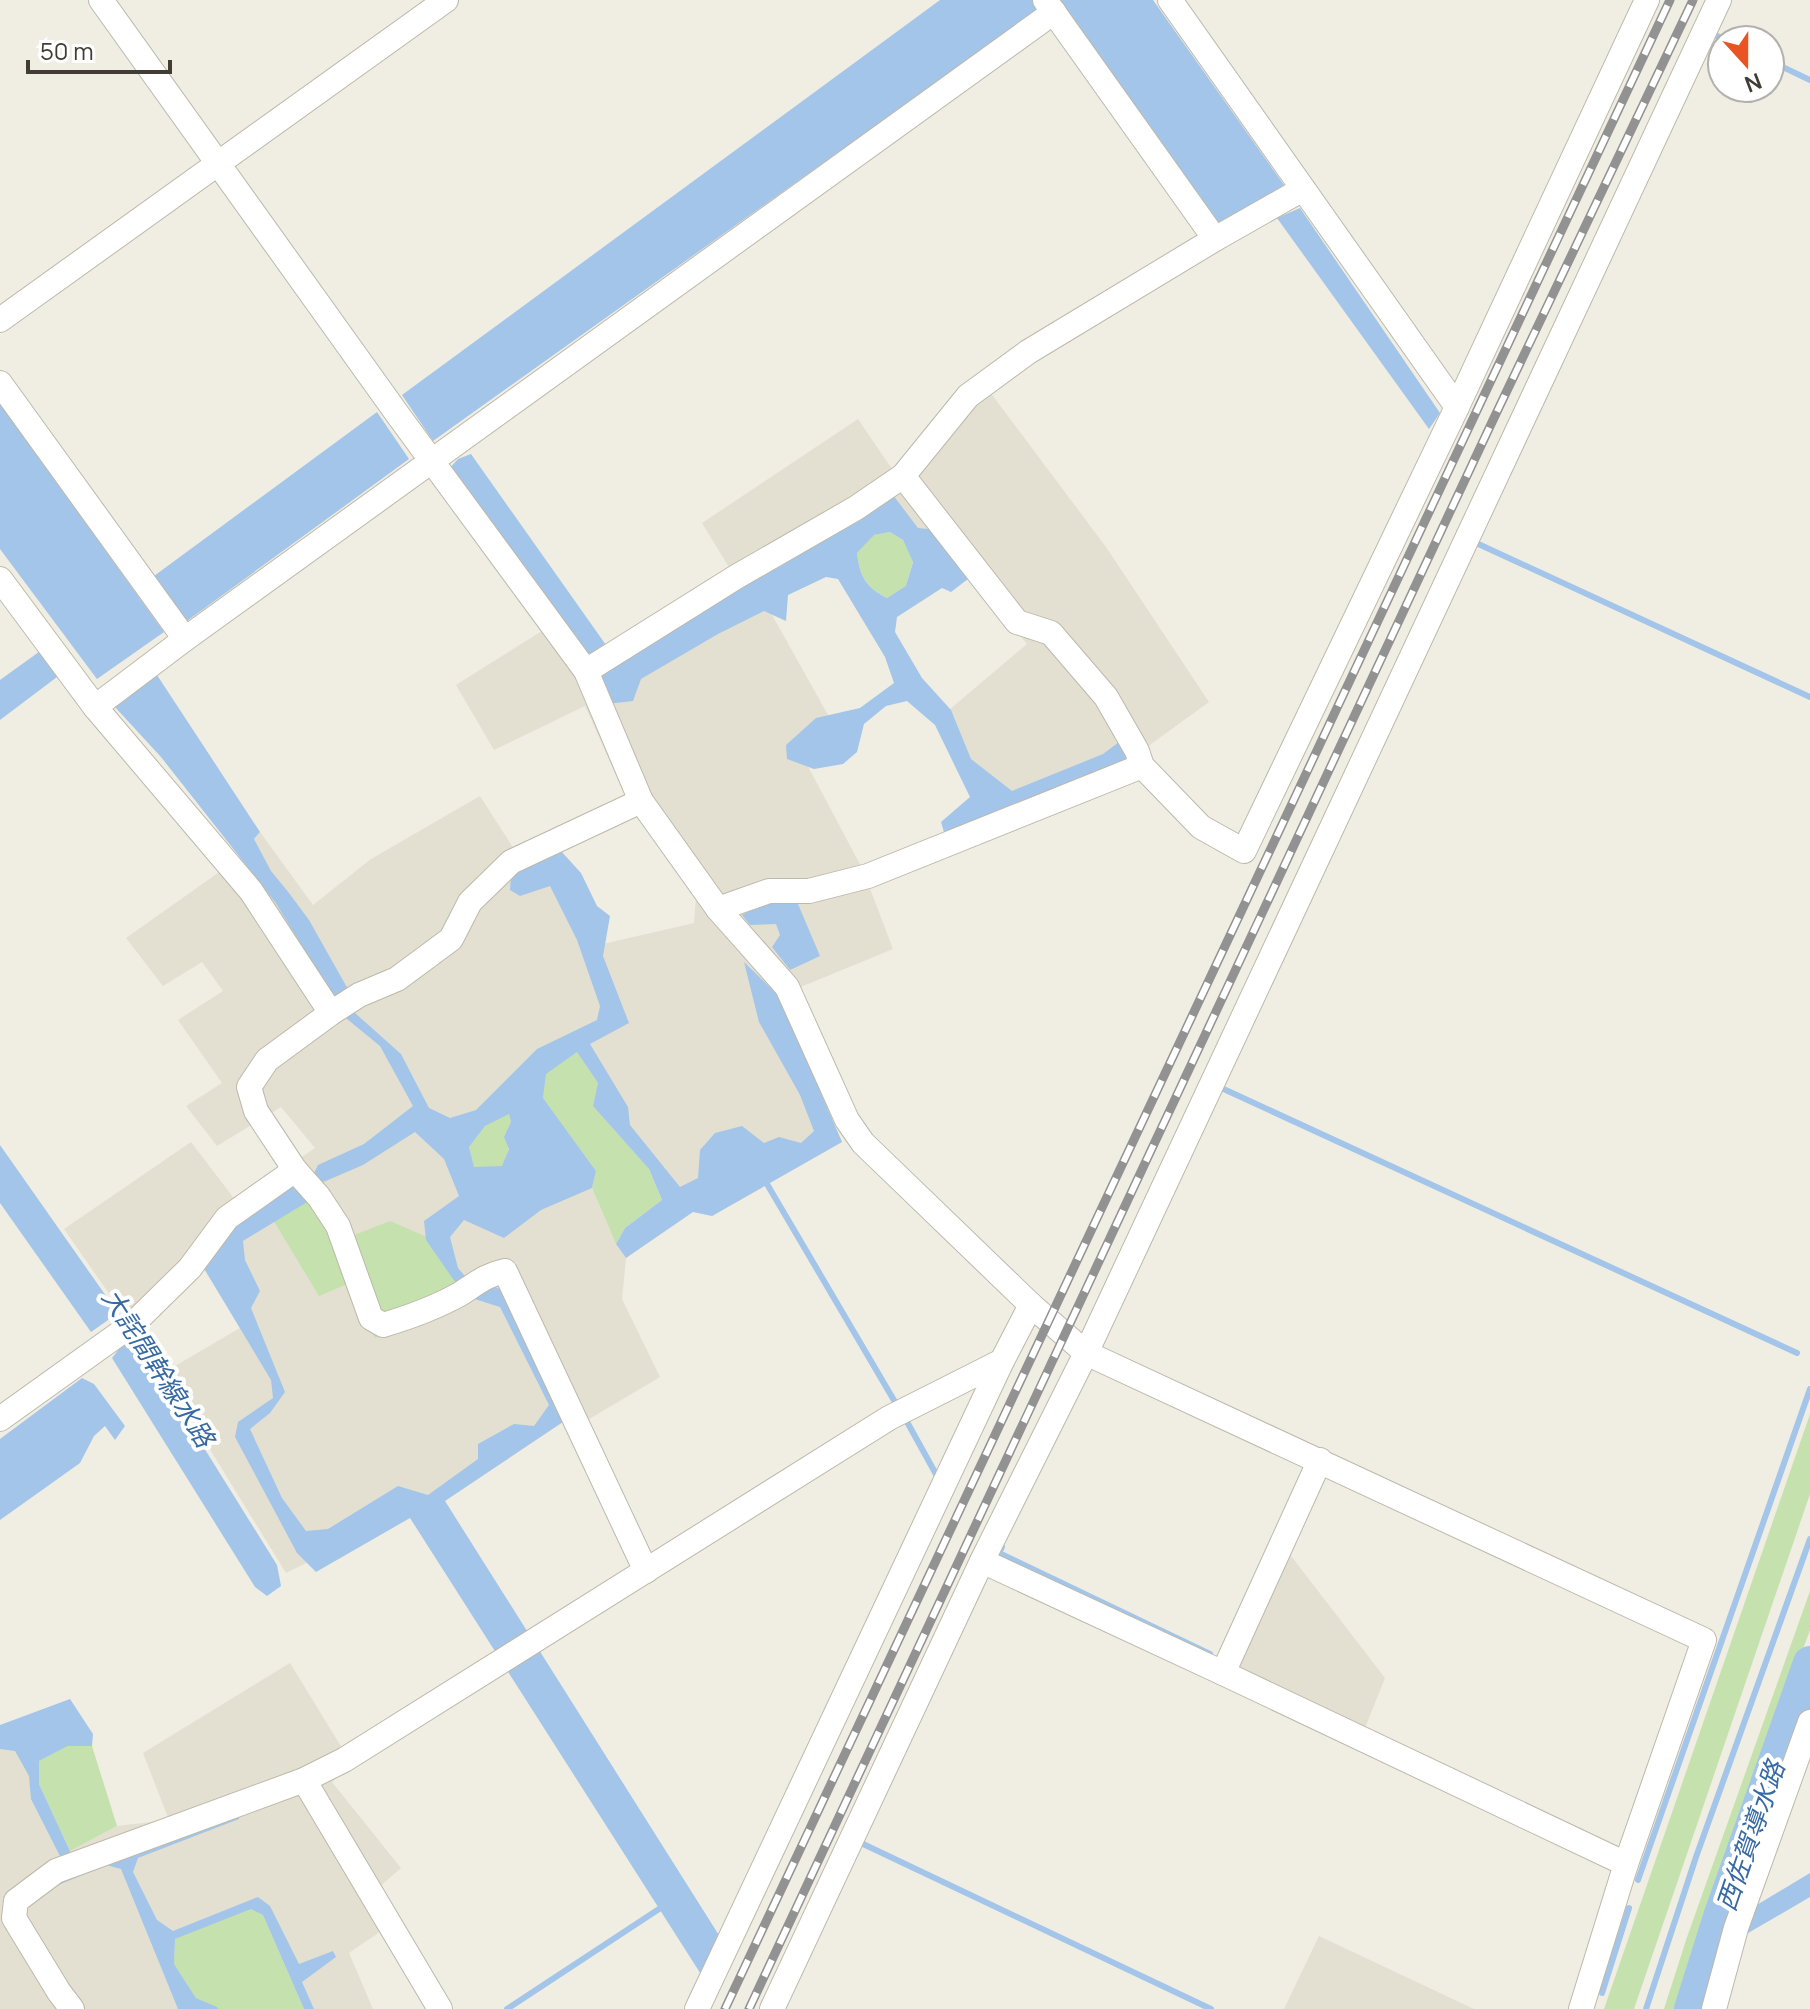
<svg xmlns="http://www.w3.org/2000/svg" width="1810" height="2009" viewBox="0 0 1810 2009" font-family="Manrope,'Noto Sans JP',sans-serif">
<style>
.residential{fill:#e3e0d2}
.green{fill:#c5e2ae}
.water{fill:#a3c5e9;fill-rule:evenodd}
.lines{fill:none;stroke-linecap:round;stroke-linejoin:round}
.stream{stroke:#a3c5e9;stroke-width:6}
.river{stroke:#a3c5e9;stroke-width:34}
.minor-casing{stroke:#bdb9aa;stroke-width:26}
.minor{stroke:#fff;stroke-width:24}
.rail-casing{stroke:#929292;stroke-width:9}
.rail{stroke:#fff;stroke-width:6;stroke-dasharray:18;stroke-linecap:butt}
.labels{text-anchor:middle;stroke-width:8;stroke-linejoin:round;paint-order:stroke}
.water-label{font-size:26px;font-style:italic;fill:#376aa3;stroke:#fff}
</style>
<rect width="100%" height="100%" fill="#f0ede3"/>
<!-- residential -->
<g class="residential">
<polygon points="981,380 1106,547 1209,702 1147,747 996,806 936,721 1027,644 972,576 886,514 762,597 832,722 802,755 863,870 893,949 779,996 842,1142 712,1216 649,1169 475,1198 592,1188 616,1244 626,1258 622,1299 660,1377 586,1421 554,1418 427,1504 286,1573 163,1373 240,1328 202,1266 137,1334 64,1229 191,1142 236,1201 315,1148 281,1107 217,1146 186,1106 222,1083 178,1020 223,991 202,962 163,986 126,938 239,858 260,832 313,905 371,859 480,796 514,849 537,840 590,947 694,923 698,870 628,802 585,706 494,750 456,685 558,621 583,655 738,582 702,523 858,419 892,469"/>
<polygon points="1275,1535 1385,1678 1357,1748 1215,1683"/>
<polygon points="290,1663 353,1766 332,1782 401,1868 369,1896 384,1929 349,1953 373,2009 304,2009 263,1915 175,1939 218,2009 0,2009 0,1742 17,1742 67,1858 70,1851 117,1826 169,1820 143,1753"/>
<polygon points="1319,1936 1474,2009 1284,2009"/>
</g>
<!-- green -->
<g class="green">
<path d="M 890,532 L 903,540 L 913,561 L 906,587 L 887,598 C 865,587 860,576 857,553 L 873,535 Z"/>
<polygon points="577,1052 598,1083 593,1106 649,1169 662,1200 625,1228 616,1244 592,1188 596,1171 543,1098 545,1074"/>
<path d="M 509,1113 C 514,1131 509,1149 503,1166 L 474,1168 L 469,1147 L 485,1126 Z"/>
<polygon points="319,1177 349,1237 390,1221 434,1240 468,1297 375,1338 350,1283 319,1296 267,1210"/>
<polygon points="1810,1414 1810,1494 1634,2009 1604,2009"/>
<polygon points="1810,1591 1810,1630 1689,1961 1677,2009 1664,2009 1686,1940"/>
<polygon points="68,1746 92,1746 117,1826 70,1851 39,1784 39,1761"/>
<polygon points="251,1908 263,1915 304,2009 218,2009 216,2007 196,1998 174,1964 175,1939"/>
</g>
<!-- water -->
<g class="water">
<polygon points="940,0 1032,0 1039,9 433,441 402,395"/>
<polygon points="1060,0 1153,0 1284,185 1217,225"/>
<polygon points="1300,208 1440,413 1429,429 1277,218"/>
<polygon points="0,404 164,632 97,679 0,549"/>
<polygon points="377,412 409,459 187,621 154,576"/>
<polygon points="471,454 606,645 593,656 583,655 449,469 458,459"/>
<path d="M 893,495 L 918,528 L 938,530 L 972,576 L 951,592 L 942,588 L 897,617 L 895,632 L 922,678 L 951,710 L 971,759 L 1012,791 L 1103,754 L 1123,739 L 1129,751 L 1122,766 L 1013,810 L 944,832 L 941,822 L 970,797 L 935,725 L 907,701 L 886,706 L 864,724 L 857,752 L 843,764 L 814,769 L 787,759 L 786,745 L 816,718 L 860,708 L 894,683 L 885,657 L 838,579 L 826,577 L 788,595 L 786,621 L 764,611 L 718,634 L 641,679 L 633,701 L 607,704 L 600,681 L 606,668 ZM 890,532 L 903,540 L 913,562 L 906,586 L 887,598 C 865,587 860,576 857,553 L 874,535 Z"/>
<polygon points="43,649 61,674 0,720 0,680"/>
<path d="M 157,675 L 260,832 L 254,839 L 271,871 L 289,893 L 309,920 L 349,991 L 355,1013 L 401,1054 L 429,1108 L 450,1118 L 476,1110 L 537,1049 L 597,1020 L 600,1006 L 577,940 L 550,886 L 520,896 L 510,890 L 511,875 L 561,851 L 581,873 L 597,906 L 610,916 L 603,956 L 629,1023 L 590,1044 L 628,1107 L 630,1125 L 680,1187 L 698,1178 L 700,1150 L 715,1133 L 742,1126 L 764,1143 L 779,1137 L 801,1143 L 814,1131 L 800,1095 L 759,1022 L 744,962 L 779,996 L 842,1142 L 712,1216 L 693,1212 L 626,1258 L 616,1244 L 625,1228 L 662,1200 L 649,1169 L 593,1106 L 598,1083 L 577,1052 L 546,1074 L 543,1098 L 596,1171 L 592,1188 L 541,1210 L 504,1238 L 464,1220 L 450,1237 L 458,1268 L 477,1290 L 491,1285 L 504,1291 L 563,1422 L 445,1501 L 722,1940 L 704,1979 L 410,1518 L 316,1572 L 297,1553 L 235,1437 L 238,1422 L 273,1398 L 271,1380 L 202,1265 L 236,1220 L 287,1186 L 312,1177 L 318,1165 L 364,1144 L 413,1106 L 380,1046 L 347,1019 L 275,902 L 161,757 L 114,706 ZM 509,1114 L 511,1122 L 504,1137 L 509,1149 L 502,1166 L 474,1167 L 469,1147 L 485,1126 ZM 415,1132 L 444,1159 L 459,1196 L 424,1221 L 426,1240 L 453,1279 L 468,1297 L 500,1307 L 549,1405 L 534,1426 L 514,1424 L 478,1444 L 478,1459 L 428,1495 L 398,1486 L 328,1529 L 306,1531 L 282,1498 L 250,1429 L 270,1413 L 285,1392 L 251,1308 L 260,1291 L 245,1260 L 243,1241 L 309,1201 L 321,1183 L 363,1165 Z"/>
<polygon points="767,902 798,904 820,956 790,970 772,947 780,935 776,924 750,925 742,915"/>
<polygon points="0,1145 118,1313 91,1332 0,1203"/>
<polygon points="138,1342 277,1565 281,1586 267,1596 255,1587 112,1358 123,1344"/>
<polygon points="82,1378 94,1384 125,1426 115,1440 105,1426 94,1436 80,1463 0,1520 0,1439"/>
<polygon points="70,1699 93,1734 92,1746 68,1746 39,1761 39,1784 70,1851 67,1859 62,1860 31,1799 29,1776 15,1751 0,1749 0,1725"/>
<polygon points="239,1809 239,1819 138,1858 133,1872 157,1920 173,1931 258,1897 270,1906 299,1964 333,1951 336,1957 302,1982 314,2009 304,2009 263,1915 251,1909 175,1939 174,1964 196,1998 217,2007 218,2009 178,2009 121,1869 106,1865 37,1894 73,1870"/>
<polygon points="1810,1873 1810,1897 1743,1936 1755,1906"/>
</g>
<g class="lines">
<!-- stream -->
<g class="stream">
<polyline points="1711,33 1725,40"/>
<polyline points="1770,61 1810,80"/>
<polyline points="1474,542 1810,697"/>
<polyline points="1217,1086 1797,1353"/>
<polyline points="767,1184 895,1402"/>
<polyline points="906,1420 937,1476"/>
<polyline points="1002,1547 999,1553 1210,1654"/>
<polyline points="861,1843 1211,2009"/>
<polyline points="1638,1880 1810,1389"/>
<polyline points="1602,1993 1629,1908"/>
<polyline points="507,2009 659,1909"/>
<polyline points="1646,2009 1696,1857 1810,1539"/>
</g>
<!-- river -->
<polyline class="river" points="1691,2009 1720,1917 1810,1663"/>
<!-- minor casing -->
<g class="minor-casing">
<g id="minor">
<polyline points="101,0 398,415 586,671 641,801 718,909 787,987 847,1120 863,1143 1031,1305 1086,1353 1704,1640 1626,1864 1581,2009"/>
<polyline points="1045,0 1215,239"/>
<polyline points="1170,0 1457,407"/>
<polyline points="0,320 446,0"/>
<polyline points="0,383 185,639"/>
<polyline points="903,476 1017,622 1051,633 1106,697 1137,751 1142,766 1201,827 1244,851 1457,407 1647,0"/>
<polyline points="0,579 95,707 251,891 331,1013"/>
<polyline points="586,671 736,577 856,508 903,476 968,396 1028,352 1215,239 1303,189"/>
<polyline points="95,707 185,639 1054,12"/>
<path d="M 641,801 L 511,862 L 470,902 L 451,939 L 397,979 L 359,995 L 331,1013 L 267,1060 L 249,1087 L 256,1111 L 295,1170 L 319,1197 L 338,1226 L 371,1318 L 383,1325 C 410,1317 435,1308 460,1294 C 476,1284 485,1275 505,1271 L 646,1571"/>
<polyline points="718,909 769,891 809,891 868,876 1142,766"/>
<polyline points="0,1419 134,1323 190,1268 227,1218 295,1170"/>
<polyline points="982,1561 1223,1673 1626,1864"/>
<polyline points="1223,1673 1320,1460"/>
<polyline points="304,1780 440,2009"/>
<polyline points="72,2009 59,1992 14,1918 16,1901 56,1871 304,1780 344,1760 889,1418 1002,1361"/>
<polyline points="697,2009 1002,1361 1031,1305"/>
<polyline points="772,2009 982,1561 1086,1353 1719,0"/>
<polyline points="1714,2009 1736,1928 1810,1722"/>
</g>
</g>
<!-- minor -->
<use href="#minor" class="minor"/>
<!-- rail casing -->
<g class="rail-casing">
<g id="rail">
<polyline points="725,2009 1670,0"/>
<polyline points="749,2009 1493,420 1693,0"/>
</g>
</g>
<!-- rail -->
<use href="#rail" class="rail"/>
</g>
<g class="labels">
<!-- water labels -->
<g class="water-label">
<text transform="translate(158 1368) rotate(57)" y="9">大詫間幹線水路</text>
<text transform="translate(1751 1836) rotate(-71)" y="9">西佐賀導水路</text>
</g>
</g>
<!-- north arrow -->
<g transform="translate(1746 64) rotate(159)"><circle r="38" fill="#ffffff" stroke="#b3b1ae" stroke-width="2"/>
<path d="M0-6L14 30L0 20L-14 30Z" fill="#e85522"/>
<text y="-12" font-size="22" font-weight="bold" text-anchor="middle" fill="#413d34">N</text>
</g>
<!-- scale -->
<path d="M28 60v12h142v-12" fill="none" stroke="#413d34" stroke-width="4"/>
<text x="40" y="60" font-size="24" fill="#413d34" stroke="#ffffff" stroke-width="6" paint-order="stroke">50 m</text>
</svg>
